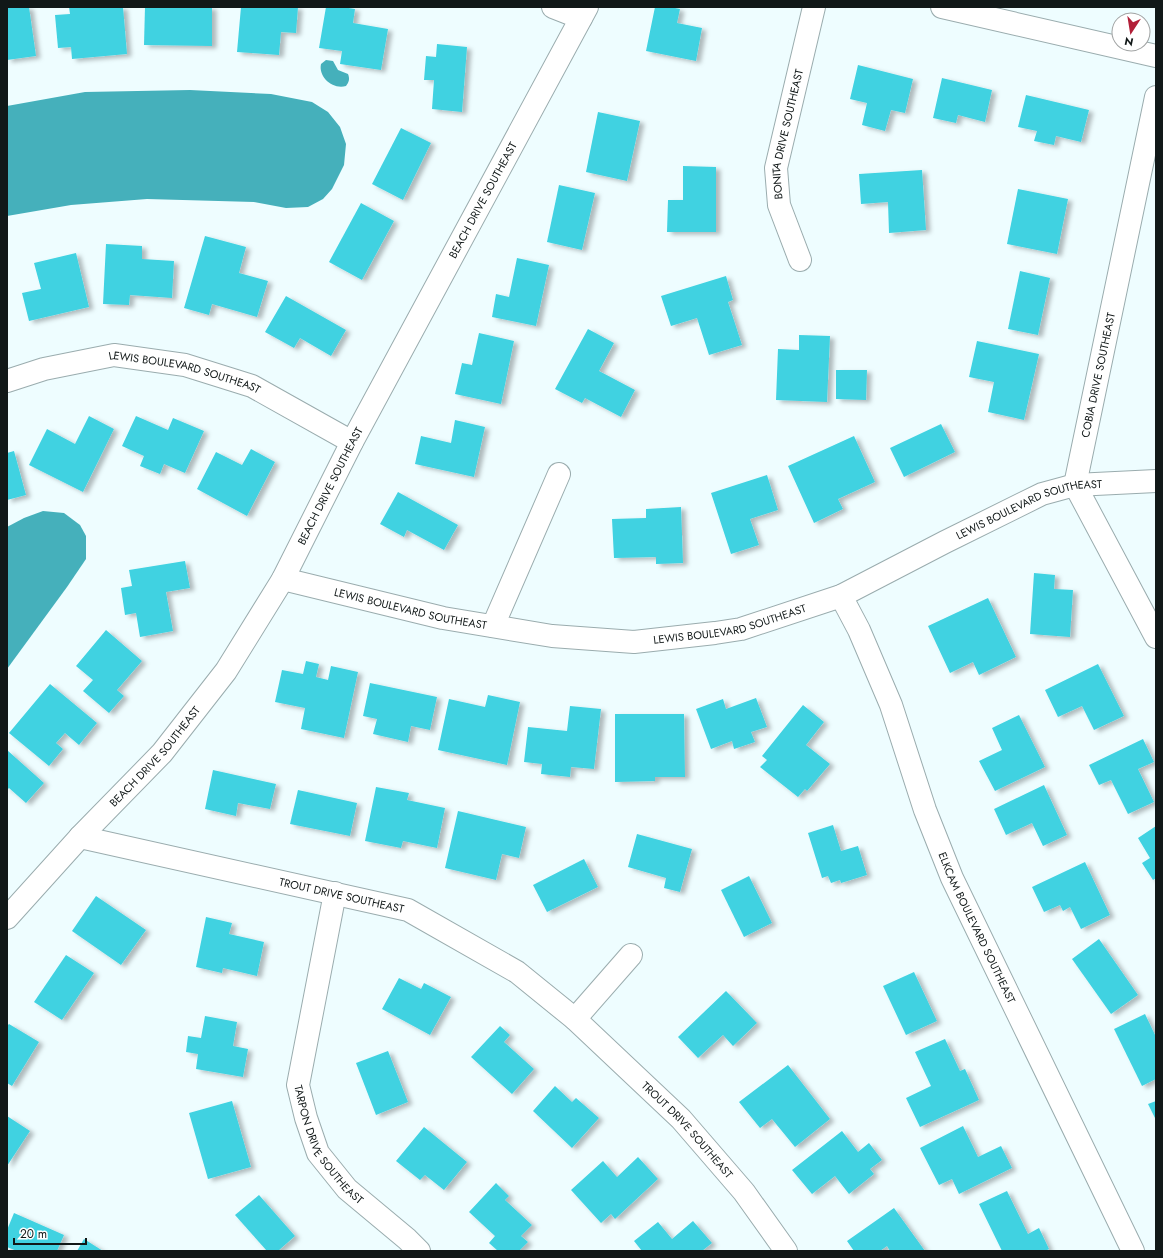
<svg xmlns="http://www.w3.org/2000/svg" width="1163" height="1258" viewBox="0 0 1163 1258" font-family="Jost,sans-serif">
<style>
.water{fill:#45b0bb}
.building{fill:#3fd2e1;filter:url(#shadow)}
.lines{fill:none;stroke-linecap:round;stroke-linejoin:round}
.minor-casing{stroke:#9aacae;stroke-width:24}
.minor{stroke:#fff;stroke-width:22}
.labels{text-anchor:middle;stroke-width:3;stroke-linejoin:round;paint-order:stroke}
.street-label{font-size:11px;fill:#111818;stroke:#fff}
</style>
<defs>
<filter id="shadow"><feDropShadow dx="4.5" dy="2.5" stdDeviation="2" flood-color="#0004"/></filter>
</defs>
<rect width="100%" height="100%" fill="#eefdff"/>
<!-- water -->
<g class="water">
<path d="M 326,60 L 333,61 L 338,70 L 348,74 C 350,79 349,82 346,86 C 333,90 318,77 321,64 Z"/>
<polygon points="190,90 271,94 312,102 328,112 340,127 346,144 344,165 332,189 323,199 308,207 286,208 254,202 147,199 71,205 7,216 7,106 85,92"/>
<polygon points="43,511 64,513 80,525 86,536 86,559 67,587 7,669 7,527 24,518"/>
</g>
<!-- building -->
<g class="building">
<polygon points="7,7 29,7 36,56 7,60"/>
<polygon points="69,7 123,7 127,54 72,59 71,47 58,48 55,15 70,14"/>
<polygon points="145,7 212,7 212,46 144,45"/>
<polygon points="241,7 298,7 296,33 281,32 279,55 237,52"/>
<polygon points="326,7 342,7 355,9 353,23 388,29 381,70 340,64 342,51 319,48"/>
<polygon points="655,7 670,7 680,9 677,23 702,28 696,61 646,51"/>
<polygon points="437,44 467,47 462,112 432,109 434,80 424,80 426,56 436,57"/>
<polygon points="858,65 913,79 905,113 891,110 885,131 862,125 867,103 850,99"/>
<polygon points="942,78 992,90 985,122 958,115 956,123 933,118"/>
<polygon points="1026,95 1089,110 1081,142 1056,136 1054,145 1034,141 1037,131 1018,127"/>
<polygon points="598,112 640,121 627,181 586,172"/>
<polygon points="401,128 431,143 403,200 372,184"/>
<polygon points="683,166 716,167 716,232 667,232 668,200 683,200"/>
<polygon points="922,170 926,230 889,233 888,202 861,204 859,174"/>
<polygon points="559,185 595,193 582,250 547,242"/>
<polygon points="1018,189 1068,199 1057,254 1007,244"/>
<polygon points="361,203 394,221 362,280 329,262"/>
<polygon points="205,236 246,247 239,273 268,281 257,317 212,304 209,315 184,308"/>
<polygon points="106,244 142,246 142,259 174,261 172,298 130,295 129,305 103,304"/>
<polygon points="76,253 89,307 29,321 22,293 41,289 34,263"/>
<polygon points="517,258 549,265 536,326 492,317 496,294 509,297"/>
<polygon points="1020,271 1050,278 1038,335 1008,329"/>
<polygon points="726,276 733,300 728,302 742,345 709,355 697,318 671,326 661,296"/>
<polygon points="286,296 346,330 331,356 300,338 294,348 265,332"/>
<polygon points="588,329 614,343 599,371 635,390 621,417 585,398 582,403 555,389"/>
<polygon points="479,333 514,341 501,404 455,394 462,363 472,365"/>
<polygon points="799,335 830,336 827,402 776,400 778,349 799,350"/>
<polygon points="977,341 1039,354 1024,420 988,412 994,382 969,377"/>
<polygon points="836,370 867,370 866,400 836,399"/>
<polygon points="89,416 114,429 83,492 29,465 47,429 75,444"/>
<polygon points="136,416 168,430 173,418 204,431 185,473 164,464 160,474 140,466 144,456 122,446"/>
<polygon points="455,420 485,427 474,477 415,464 421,436 451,443"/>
<polygon points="941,424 955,452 904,477 890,448"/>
<polygon points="854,436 875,482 838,499 843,509 814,523 788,466"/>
<polygon points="251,449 275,462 247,516 197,489 216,452 242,465"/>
<polygon points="14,451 26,495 7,500 7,453"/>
<polygon points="767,475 778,510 750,519 759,545 731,554 711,493"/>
<polygon points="398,492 458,525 444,550 407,530 404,537 380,524"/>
<polygon points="681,507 683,563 656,564 656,557 614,558 612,519 646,518 646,509"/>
<polygon points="185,561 190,588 166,592 173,631 140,637 136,613 125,615 121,588 132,586 129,570"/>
<polygon points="1034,573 1055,575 1054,589 1073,590 1070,637 1030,634"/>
<polygon points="988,598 1016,657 979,675 973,662 950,673 928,626"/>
<polygon points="106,630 142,661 117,690 124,696 109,713 83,691 93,680 76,666"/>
<polygon points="306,661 319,664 316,677 328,680 331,666 358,672 344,738 301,729 305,708 275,702 282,670 303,674"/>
<polygon points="1098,664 1124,716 1094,730 1082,706 1058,717 1045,690"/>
<polygon points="370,683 437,697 430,730 411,726 408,742 373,734 377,719 363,716"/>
<polygon points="50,684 97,723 79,745 65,733 56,743 63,749 49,766 9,733"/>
<polygon points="488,695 520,702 507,765 438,750 449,699 485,707"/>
<polygon points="756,698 767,727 751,732 755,742 734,749 732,741 711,749 696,709 723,699 726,709"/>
<polygon points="803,705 824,722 806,745 830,764 807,791 805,789 798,797 760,767 767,760 762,756"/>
<polygon points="570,706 601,709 594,769 571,767 570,777 541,774 542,764 524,762 528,727 567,731"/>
<polygon points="615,714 684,714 685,777 655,777 655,781 615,782"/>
<polygon points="1019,715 1045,767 995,791 979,761 1002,750 992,728"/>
<polygon points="1143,739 1154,762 1138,769 1154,802 1128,814 1111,780 1099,785 1089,765"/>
<polygon points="7,750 44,783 26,803 9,788 7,790"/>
<polygon points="213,770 276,784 270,809 238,803 236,816 205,809"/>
<polygon points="1044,785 1067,835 1043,846 1032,823 1006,835 994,809"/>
<polygon points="376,787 409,793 407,800 445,808 437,848 403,841 401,848 365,841"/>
<polygon points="298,790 357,803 350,836 290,824"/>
<polygon points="458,811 526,827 519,858 502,854 496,880 445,868"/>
<polygon points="833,825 841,851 858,846 867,875 841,883 840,880 831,883 828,876 822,878 808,833"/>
<polygon points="1156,826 1156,878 1153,880 1142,863 1150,858 1138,838"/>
<polygon points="637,834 692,849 680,892 664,888 666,878 628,867"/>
<polygon points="584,859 598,887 547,912 533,885"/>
<polygon points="1085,862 1110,915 1081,929 1070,907 1063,911 1060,905 1044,912 1032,887"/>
<polygon points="749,876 772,923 744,937 721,890"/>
<polygon points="96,896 146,930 121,965 72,931"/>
<polygon points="206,917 232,923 229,934 264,942 257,976 223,968 222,973 196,967"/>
<polygon points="1099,939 1138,995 1111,1014 1072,959"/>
<polygon points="66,955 94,973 62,1020 34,1002"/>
<polygon points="914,972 937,1021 906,1035 883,986"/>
<polygon points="399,978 421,989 424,983 451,997 430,1035 382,1009"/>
<polygon points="726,991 757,1023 733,1046 723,1035 698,1058 678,1037"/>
<polygon points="1145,1014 1156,1037 1156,1079 1142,1086 1114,1029"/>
<polygon points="205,1016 237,1022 233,1046 248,1049 243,1077 196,1069 198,1054 186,1052 188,1036 201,1038"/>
<polygon points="9,1024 39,1042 12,1086 7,1083 7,1026"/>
<polygon points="500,1026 510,1035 504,1042 534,1069 512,1094 471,1057"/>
<polygon points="945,1039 960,1071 965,1069 979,1100 920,1127 906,1098 931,1086 915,1052"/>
<polygon points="388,1051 408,1102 376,1115 356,1063"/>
<polygon points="788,1065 830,1119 795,1147 772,1119 760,1128 739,1102"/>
<polygon points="555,1086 572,1102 576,1098 599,1118 572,1148 533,1111"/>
<polygon points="232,1101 251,1167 208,1179 189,1113"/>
<polygon points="1156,1101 1156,1120 1148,1104"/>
<polygon points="7,1116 30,1131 7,1166"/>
<polygon points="963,1126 978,1157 1001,1146 1012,1168 959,1194 952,1179 939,1185 920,1148"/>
<polygon points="424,1127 467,1162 444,1190 425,1175 420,1180 396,1161"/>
<polygon points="842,1131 858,1152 869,1143 882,1160 870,1169 874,1174 849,1194 835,1176 812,1194 792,1170"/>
<polygon points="638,1157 658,1179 615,1219 611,1214 601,1223 571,1190 603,1161 617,1177"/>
<polygon points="496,1183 509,1196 505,1200 532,1225 521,1236 528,1242 519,1251 498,1251 489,1243 495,1236 469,1212"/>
<polygon points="1007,1191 1028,1234 1039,1228 1049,1249 1045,1251 1002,1251 979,1204"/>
<polygon points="259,1195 295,1236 278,1251 267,1251 235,1215"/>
<polygon points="894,1208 925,1251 890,1251 887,1246 880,1251 854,1251 847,1241"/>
<polygon points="14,1213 64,1235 57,1251 17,1251 7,1247 7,1230"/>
<polygon points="693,1221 712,1243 702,1251 642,1251 634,1241 658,1222 672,1239"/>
<polygon points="84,1239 103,1251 77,1251"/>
</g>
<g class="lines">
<!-- minor casing -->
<g class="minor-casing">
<g id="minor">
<polyline points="553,7 581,18"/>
<polyline points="942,7 1156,56"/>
<polyline points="1156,97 1075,485 1156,637"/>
<path id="s1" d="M 800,260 L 779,205 L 776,168 L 814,7"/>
<path id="s2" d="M 7,381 L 44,369 L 114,355 L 185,365 L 252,386 L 352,442"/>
<path id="s3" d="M 283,579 L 443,618 L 552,636 L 634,642 L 715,633 L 741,629 L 841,596 L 945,542 L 1042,494 L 1075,485 L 1156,481"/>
<path id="s4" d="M 841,596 L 859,630 L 891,705 L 925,810 L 952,878 L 1133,1251"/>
<polyline points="493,626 559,474"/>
<path id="s5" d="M 80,837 L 408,910 L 517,972 L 575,1019 L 681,1119 L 744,1192 L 786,1251"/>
<path id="s6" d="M 335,893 L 298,1085 L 306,1118 L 318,1153 L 347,1189 L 407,1239 L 419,1251"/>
<path id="s7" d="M 7,918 L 80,837 L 162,753 L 226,671 L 283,579 L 352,442 L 587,7"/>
<polyline points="575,1019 631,955"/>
</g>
</g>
<!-- minor -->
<use href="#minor" class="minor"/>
</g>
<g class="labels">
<!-- street labels -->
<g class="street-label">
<text dy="4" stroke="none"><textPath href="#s1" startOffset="131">BONITA DRIVE SOUTHEAST</textPath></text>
<text dy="4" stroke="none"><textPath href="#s7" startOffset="867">BEACH DRIVE SOUTHEAST</textPath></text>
<text dy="4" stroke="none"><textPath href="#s2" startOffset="183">LEWIS BOULEVARD SOUTHEAST</textPath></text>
<text transform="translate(1098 375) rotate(-78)" y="4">COBIA DRIVE SOUTHEAST</text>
<text dy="4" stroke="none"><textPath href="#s7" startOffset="543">BEACH DRIVE SOUTHEAST</textPath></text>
<text dy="4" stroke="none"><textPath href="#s3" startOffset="779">LEWIS BOULEVARD SOUTHEAST</textPath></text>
<text dy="4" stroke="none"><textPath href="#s3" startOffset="131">LEWIS BOULEVARD SOUTHEAST</textPath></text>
<text dy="4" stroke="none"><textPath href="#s3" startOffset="455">LEWIS BOULEVARD SOUTHEAST</textPath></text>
<text dy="4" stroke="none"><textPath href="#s7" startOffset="219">BEACH DRIVE SOUTHEAST</textPath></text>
<text dy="4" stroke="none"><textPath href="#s5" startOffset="268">TROUT DRIVE SOUTHEAST</textPath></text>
<text dy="4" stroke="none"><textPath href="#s4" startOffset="359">ELKCAM BOULEVARD SOUTHEAST</textPath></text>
<text dy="4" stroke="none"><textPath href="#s5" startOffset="694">TROUT DRIVE SOUTHEAST</textPath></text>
<text dy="4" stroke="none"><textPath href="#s6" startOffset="264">TARPON DRIVE SOUTHEAST</textPath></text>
</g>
</g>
<!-- border -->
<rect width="1163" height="1258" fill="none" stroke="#111818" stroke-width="16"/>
<!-- north arrow -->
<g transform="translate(1131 32) rotate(192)"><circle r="19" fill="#ffffff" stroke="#a0a3a3"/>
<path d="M0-3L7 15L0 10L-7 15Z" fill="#b21f38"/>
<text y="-6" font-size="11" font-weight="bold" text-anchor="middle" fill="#111818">N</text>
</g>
<!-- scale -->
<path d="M14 1238v6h72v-6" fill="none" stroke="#111818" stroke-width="2"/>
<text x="20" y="1238" font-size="12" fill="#111818" stroke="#ffffff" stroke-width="3" paint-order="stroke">20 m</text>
</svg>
